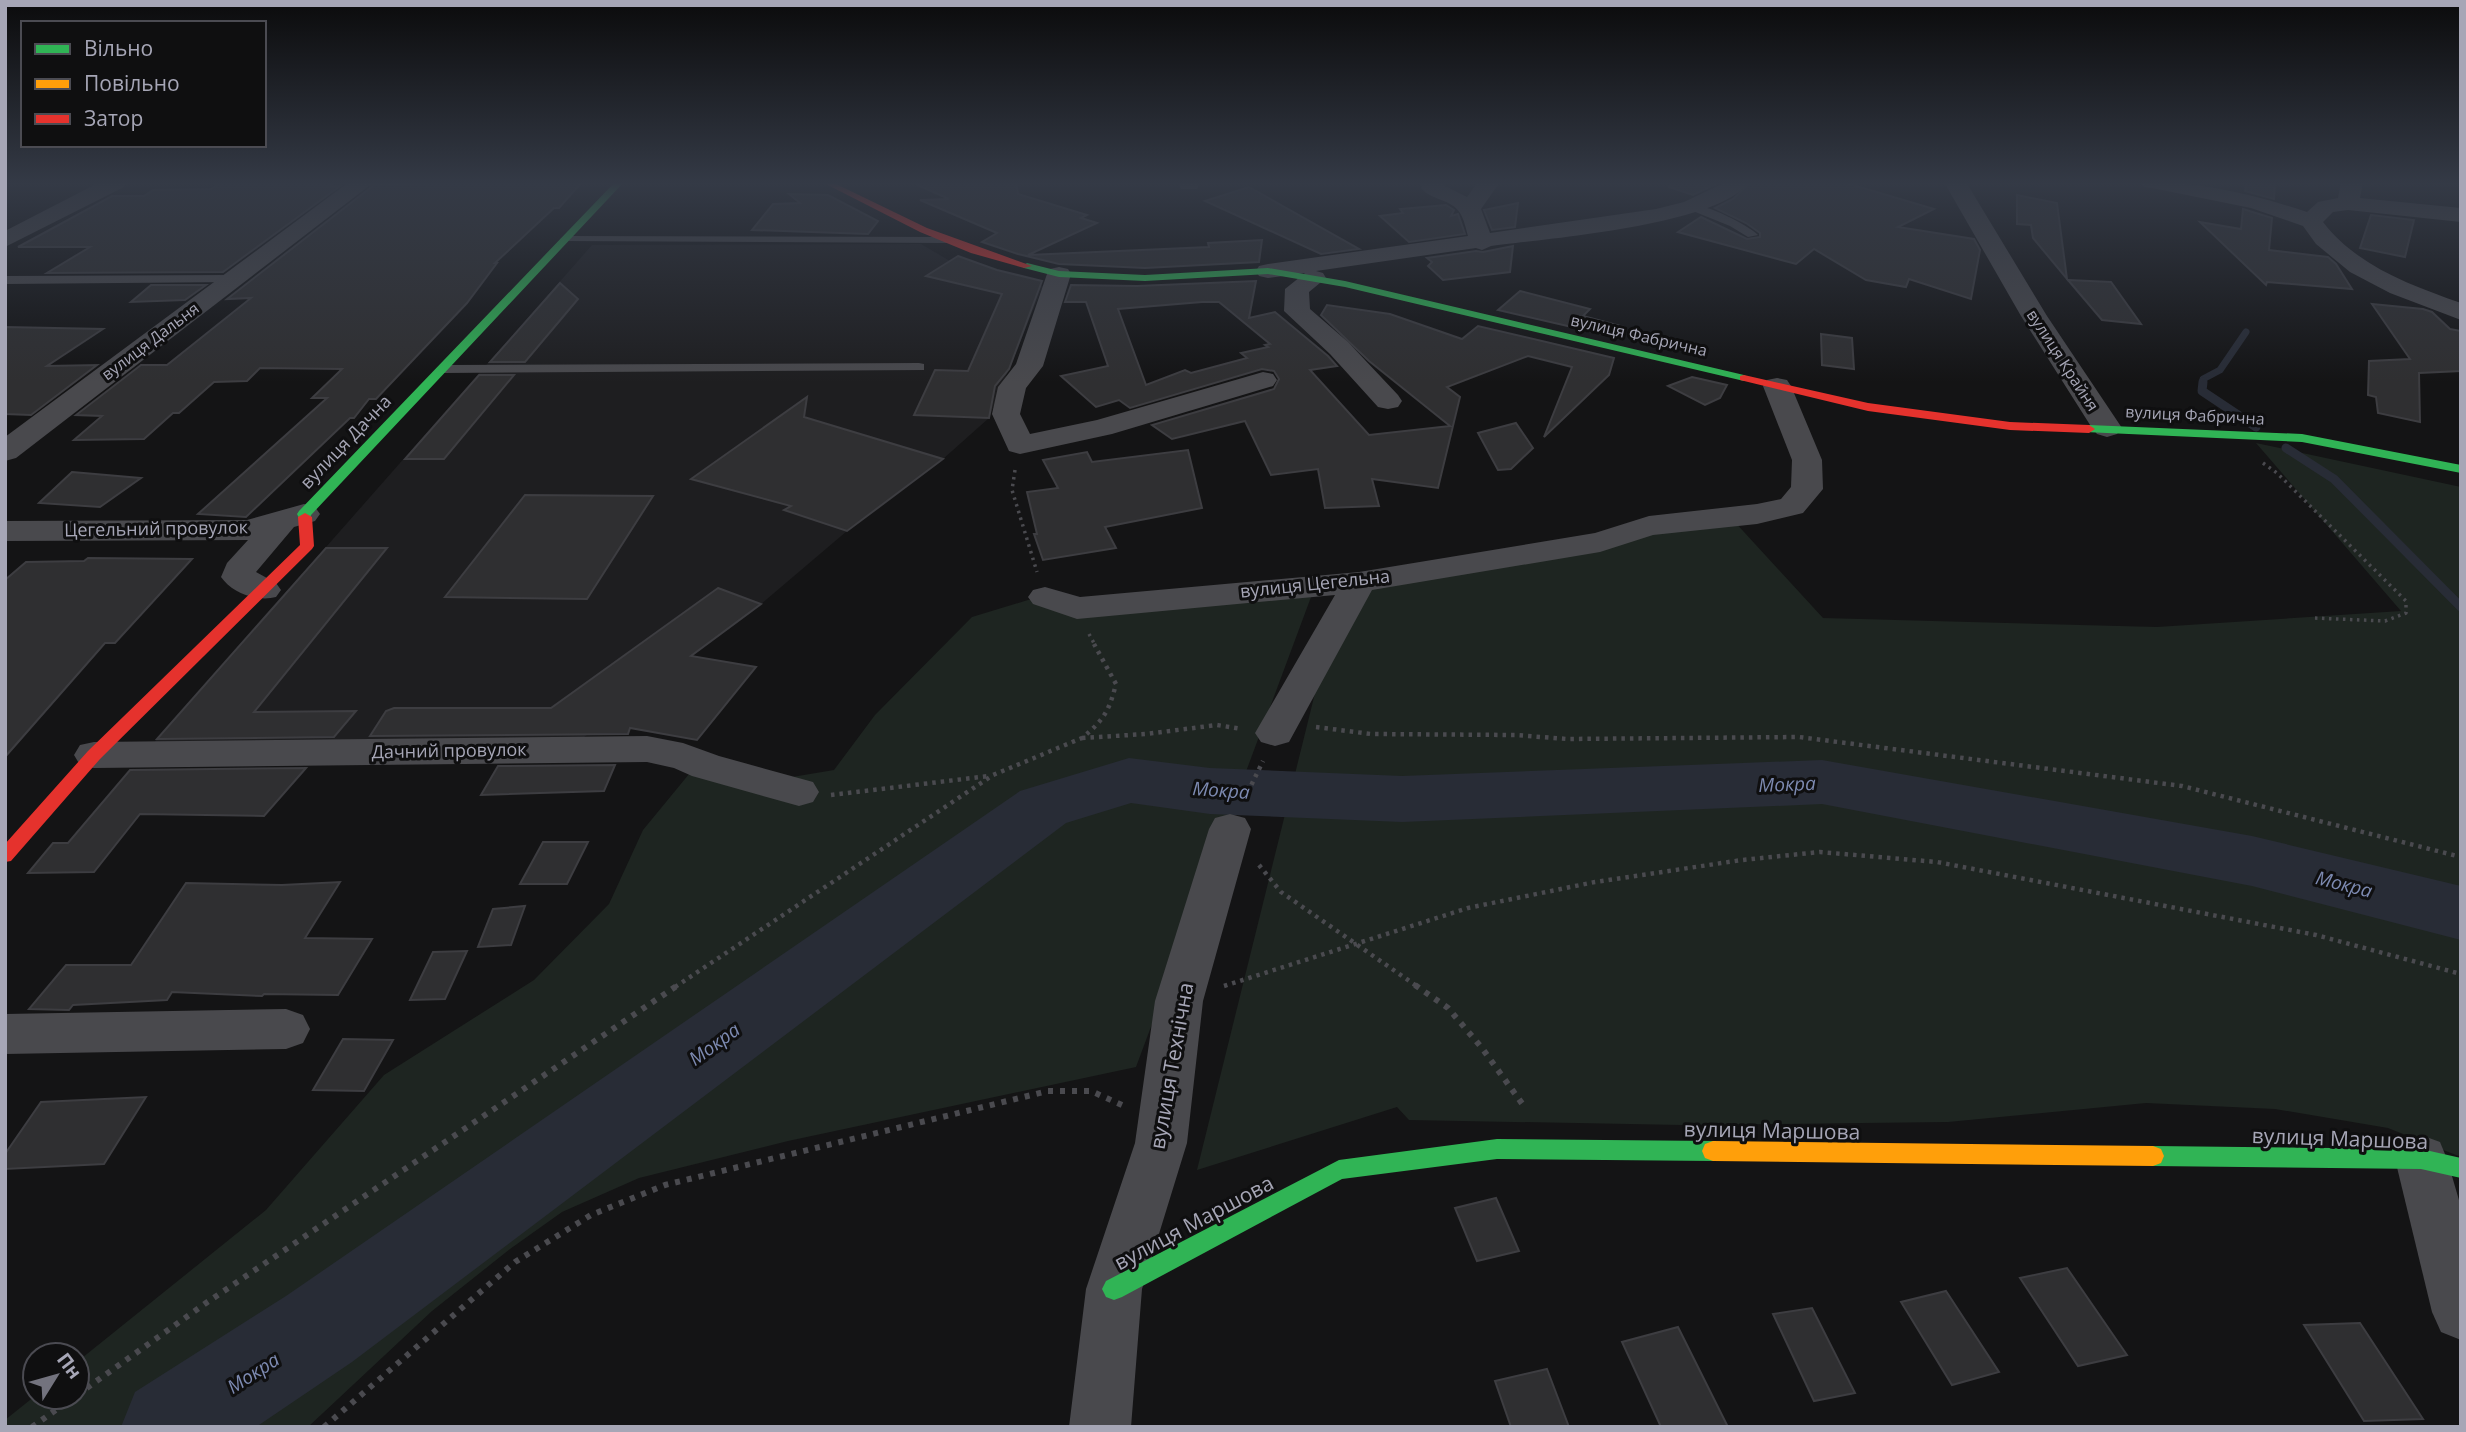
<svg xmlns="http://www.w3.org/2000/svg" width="2466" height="1432" viewBox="0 0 2466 1432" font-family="'Open Sans',sans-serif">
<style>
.built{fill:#1e1e20}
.green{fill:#1e2521}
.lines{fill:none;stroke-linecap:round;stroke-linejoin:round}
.stream-far1{stroke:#282c36;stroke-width:7}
.stream{stroke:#282c36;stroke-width:9}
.river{fill:#282c36;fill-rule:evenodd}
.building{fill:#2f2f31;stroke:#3d3d41;stroke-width:2;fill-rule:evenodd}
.path-far2{stroke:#4a4a4f;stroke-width:3.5;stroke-dasharray:2.5 4.5;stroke-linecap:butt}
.path-far1{stroke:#4a4a4f;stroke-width:4.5;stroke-dasharray:3.5 5;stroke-linecap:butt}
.path{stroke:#4a4a4f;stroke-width:6;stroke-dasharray:5 7;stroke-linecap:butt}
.lane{fill:#49494d;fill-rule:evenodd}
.street{fill:#49494d;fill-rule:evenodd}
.fast{fill:#30b455;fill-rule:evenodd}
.slow{fill:#ff9f0a;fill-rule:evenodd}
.jam{fill:#e5322d;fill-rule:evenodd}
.labels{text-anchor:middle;stroke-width:6;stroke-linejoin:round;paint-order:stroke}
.far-street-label{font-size:16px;fill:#a6a6b6;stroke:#0f0f10}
.street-label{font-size:18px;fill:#a6a6b6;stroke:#0f0f10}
.water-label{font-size:19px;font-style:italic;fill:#7d8ab1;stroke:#0f0f10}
.near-street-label{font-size:21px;fill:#a6a6b6;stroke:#0f0f10}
</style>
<rect width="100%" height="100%" fill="#141415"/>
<!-- built -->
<polygon class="built" points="921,244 950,261 1012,275 1043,286 989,418 943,459 847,531 761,604 583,738 149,748 592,245"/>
<!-- green -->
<g class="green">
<polygon points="2256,443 2461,487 2461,1157 2388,1128 2275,1109 2146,1103 1948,1122 1682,1125 1409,1120 1397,1107 1197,1170 1341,588 1733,520 1823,618 2157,627 2401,611"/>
<polygon points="1314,589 1136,1067 788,1141 639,1178 562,1212 510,1249 432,1311 308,1427 5,1427 5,1420 35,1396 77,1397 77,1362 266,1210 384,1075 534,980 609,904 643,830 694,768 780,779 834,770 875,715 972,617 1028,600 1263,596"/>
</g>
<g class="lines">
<!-- stream-far1 -->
<polyline class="stream-far1" points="2203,383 2203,379 2220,370 2246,332"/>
<!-- stream -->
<g class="stream">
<polyline points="2203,382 2202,391 2256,427"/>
<polyline points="2286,448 2334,479 2461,607"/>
</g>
<!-- river -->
<polygon class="river" points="1129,758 1210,768 1402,776 1822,760 2252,836 2461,886 2461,940 2252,886 1822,804 1402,822 1210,814 1131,803 1066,823 352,1362 256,1427 121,1427 135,1392 286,1296 1020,791"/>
</g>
<!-- building -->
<g class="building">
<polygon points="221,182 334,182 329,186 340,186 223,272 47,273 90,247 18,247 112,196 144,196 153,190 211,189"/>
<polygon points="462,182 582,182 559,208 554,208 495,263 497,263 467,303 376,399 369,399 354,418 350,418 246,517 198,514 327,398 312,398 342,369 260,368 247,381 214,382 179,413 173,413 144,439 74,440 102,416 76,415 141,365 167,365 251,298 227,299 374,185"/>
<polygon points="911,182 1016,182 1018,194 1087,215 1081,218 1097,223 1028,255 1209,247 1208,243 1262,240 1259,262 1145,268 1059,264 1018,254 982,242 997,233 920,200 949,199"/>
<polygon points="1670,182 1720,182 1693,195 1669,187"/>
<polygon points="1751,182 1843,182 1934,209 1898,227 1974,239 1980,250 1971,299 1909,279 1906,287 1866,280 1814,249 1796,264 1678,232 1701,217 1747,239 1760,237 1760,233 1746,223 1715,208 1733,199"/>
<polygon points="2246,182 2275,182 2274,199 2245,191"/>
<polygon points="1249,187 1359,249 1321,254 1205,201"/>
<polygon points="789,194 828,195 878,221 868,234 752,230 773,204 800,203"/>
<polygon points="2017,195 2057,203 2067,279 2033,238 2031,225 2017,224"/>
<polygon points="1518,203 1515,227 1492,230 1484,210"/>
<polygon points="1446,205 1454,210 1451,216 1458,214 1465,234 1409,242 1380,216 1403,213 1400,209"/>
<polygon points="2243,209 2272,218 2269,250 2328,257 2336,264 2352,289 2267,282 2266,285 2200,222 2241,229"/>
<polygon points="2371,215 2414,220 2405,257 2360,248"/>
<polygon points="1513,246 1510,272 1443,280 1428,266 1432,262 1427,258 1476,251 1483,252"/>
<polygon points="958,256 997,270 1042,281 1009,369 995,386 989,418 914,415 935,370 968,371 1002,294 926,276"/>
<polygon points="2068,280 2111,282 2141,324 2102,320"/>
<path d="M 1256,281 L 1249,318 L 1275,312 L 1328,356 L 1337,366 L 1310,370 L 1369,435 L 1450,426 L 1369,361 L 1321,315 L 1327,305 L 1390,314 L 1462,339 L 1478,326 L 1614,358 L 1609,375 L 1544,437 L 1572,367 L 1528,356 L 1447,387 L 1460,397 L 1438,488 L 1372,479 L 1379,506 L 1325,508 L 1318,469 L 1271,475 L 1245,421 L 1172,439 L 1152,425 L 1274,389 L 1279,379 L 1274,371 L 1262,369 L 1130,408 L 1119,400 L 1096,407 L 1061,376 L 1108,366 L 1086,302 L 1065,302 L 1071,285 L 1137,286 ZM 1202,302 L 1219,302 L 1270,344 L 1265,345 L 1268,347 L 1241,353 L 1247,358 L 1191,373 L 1185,370 L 1146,385 L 1118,309 Z"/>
<polygon points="560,283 578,299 525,362 490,362"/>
<polygon points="151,285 206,285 185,300 131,302"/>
<polygon points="1520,291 1590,309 1583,316 1624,327 1620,338 1498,310"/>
<polygon points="2372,304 2423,309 2432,312 2450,329 2461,331 2461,371 2419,373 2420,422 2378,413 2376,397 2368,395 2369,361 2410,359"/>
<polygon points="5,327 103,329 47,366 97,365 31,415 5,414"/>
<polygon points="1821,334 1852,338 1854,369 1822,365"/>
<polygon points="479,375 514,375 444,459 405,459"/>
<polygon points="1692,377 1727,385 1720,398 1705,405 1668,386"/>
<polygon points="807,397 804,417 943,459 847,531 784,510 791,506 691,479"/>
<polygon points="1516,423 1533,448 1511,469 1498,470 1478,433"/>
<polygon points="1188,450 1202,508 1105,527 1116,548 1043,560 1034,534 1037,534 1027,492 1058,488 1043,460 1087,452 1092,462"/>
<polygon points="72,472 141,478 100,507 39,503"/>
<polygon points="525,495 653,496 587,599 445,597"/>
<polygon points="326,548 387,548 254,712 356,711 334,737 157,739"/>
<polygon points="88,558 192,559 115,643 105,643 5,757 5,580 26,562 84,561"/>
<polygon points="718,588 761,604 691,656 756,667 697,740 630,728 628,734 370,736 386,711 394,708 551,708"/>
<polygon points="615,765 604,791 481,795 498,766"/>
<polygon points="306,768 264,816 140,814 94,872 28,873 53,843 68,843 130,770"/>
<polygon points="543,842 588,842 567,884 520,884"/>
<polygon points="340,882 305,938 372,939 338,995 264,994 262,996 172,992 167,1000 73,1005 69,1010 29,1009 66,965 131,965 186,883 282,885"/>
<polygon points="525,906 511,945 478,947 493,909"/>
<polygon points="467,951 445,999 410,1000 433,952"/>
<polygon points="343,1039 393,1040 364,1091 313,1090"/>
<polygon points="146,1097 104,1164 5,1169 5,1154 41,1102"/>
<polygon points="1496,1198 1519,1251 1477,1261 1455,1208"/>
<polygon points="2067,1268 2127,1355 2078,1366 2020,1278"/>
<polygon points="1946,1291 1999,1372 1952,1385 1901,1302"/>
<polygon points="1812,1308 1855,1393 1814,1401 1773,1314"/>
<polygon points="2360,1323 2423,1419 2364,1421 2304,1325"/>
<polygon points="1678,1327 1728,1427 1661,1427 1622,1342"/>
<polygon points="1547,1369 1569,1427 1511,1427 1495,1381"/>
</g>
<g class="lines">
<!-- path-far2 -->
<g class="path-far2">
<polyline points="2263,463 2277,473 2406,601 2406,613 2385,621 2313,618"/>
<polyline points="1015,470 1012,490 1037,572"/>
<polyline points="1089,634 1095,645"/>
</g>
<!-- path-far1 -->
<g class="path-far1">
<polyline points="1316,727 1371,734 1515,735 1567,739 1799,737 2182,786 2461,857"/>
<polyline points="1082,738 1146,734 1217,725 1242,729"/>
<polyline points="831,795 989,776"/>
<polyline points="1244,800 1263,761"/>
<polyline points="1259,865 1281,892 1418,987"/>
<polyline points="1224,986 1468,908 1595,882 1742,860 1820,852 1937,862 2316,935 2461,974"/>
<path d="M 675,987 L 993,775 L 1082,738 C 1104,720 1109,711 1116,684 L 1094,644"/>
</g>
<!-- path -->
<g class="path">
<polyline points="1415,985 1448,1008 1482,1048 1526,1109"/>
<polyline points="77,1395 206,1303 678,985"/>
<polyline points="32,1427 74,1397"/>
<polyline points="324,1427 515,1262 591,1215 665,1185 1048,1091 1091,1091 1124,1106"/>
</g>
<!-- lane -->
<g class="lane">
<path d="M 1688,205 C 1705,203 1746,224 1758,235 L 1748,237 L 1730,226 L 1688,209 Z"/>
<polygon points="566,236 947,237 953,240 947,243 562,241 560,239"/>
<polygon points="231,275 237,279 235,282 5,284 5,276"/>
<polygon points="919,363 924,364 924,370 443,373 436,369 443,365"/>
</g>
<!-- street -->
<g class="street">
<polygon points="100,182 127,182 124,187 5,247 5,231"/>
<polygon points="349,182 374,182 16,458 5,461 5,437"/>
<polygon points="1178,182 1200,182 1197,189 1181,189"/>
<path d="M 1422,182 L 1444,182 L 1443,185 L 1467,197 L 1478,182 L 1500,182 L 1481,209 L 1490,233 L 1656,209 L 1684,202 L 1726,182 L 1748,182 C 1722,225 1543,239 1491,246 L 1482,250 L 1476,248 L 1316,271 L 1323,273 L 1326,278 L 1309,292 L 1310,309 L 1348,342 L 1398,395 L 1402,401 L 1398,407 L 1388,409 L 1378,407 L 1330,354 L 1284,311 L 1285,289 L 1305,273 L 1268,278 L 1259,276 L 1256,271 L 1259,266 L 1268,264 L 1468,236 C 1466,229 1464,219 1460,213 C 1452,199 1430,200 1421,188 Z"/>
<polygon points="1944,182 1966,182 2047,316 2122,428 2117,434 2107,437 2097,434 2092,428 2021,316"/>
<path d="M 2141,182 C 2199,181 2253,194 2307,212 L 2318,202 L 2338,198 L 2341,182 L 2363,182 L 2360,198 L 2461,208 L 2461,222 L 2348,210 L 2333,212 L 2323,222 C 2357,266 2410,285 2461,303 L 2461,320 L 2390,293 L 2350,272 L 2316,244 L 2303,226 L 2251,208 L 2152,188 L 2144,187 Z"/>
<polygon points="1059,267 1068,269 1071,274 1043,366 1026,388 1020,414 1030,434 1097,420 1263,372 1273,374 1277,380 1273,386 1112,434 1020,454 1009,451 992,414 998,387 1016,364 1047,274 1050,269"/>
<polygon points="1777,378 1787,380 1791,386 1822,460 1823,489 1803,513 1757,524 1653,535 1600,552 1372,590 1289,742 1275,746 1261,742 1255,733 1335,595 1077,619 1033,604 1028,597 1033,590 1045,587 1080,597 1359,572 1595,533 1649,516 1757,504 1781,499 1791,487 1792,460 1763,386 1767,380"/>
<path d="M 304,504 L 315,507 L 320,514 L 315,521 L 294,527 L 256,572 L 276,583 L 281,590 L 276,597 C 257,602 232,593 221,577 L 227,563 L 248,540 L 5,541 L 5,521 L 247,520 Z"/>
<polygon points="647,736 683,743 719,756 813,782 819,792 813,802 799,806 692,776 674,768 647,762 94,768 80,765 74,755 80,745 94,742"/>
<polygon points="1230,814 1245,818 1251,829 1203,1001 1187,1143 1142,1289 1131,1427 1069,1427 1086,1289 1135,1143 1155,1001 1209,829 1215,818"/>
<polygon points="286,1009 303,1015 310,1029 303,1043 286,1049 5,1054 5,1014"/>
<polygon points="2421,1135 2440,1142 2447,1159 2461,1207 2461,1340 2441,1332 2432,1312 2395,1159 2402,1142"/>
</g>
<!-- fast -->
<g class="fast">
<polygon points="615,182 624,182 311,515 310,520 300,520 297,514 299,511"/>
<polygon points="1027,263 1059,271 1145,275 1268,268 1345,281 1744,375 1750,378 1744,381 1345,287 1268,274 1145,281 1059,277 1024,268 1022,266"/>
<polygon points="2089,425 2302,434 2461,465 2461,473 2302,442 2085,432 2085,426"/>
<polygon points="1497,1139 1713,1141 1721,1144 1724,1151 1721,1158 1713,1161 1497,1159 1342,1179 1122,1297 1114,1300 1106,1297 1102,1289 1106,1281 1339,1160"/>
<polygon points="2153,1146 2421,1149 2461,1158 2461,1178 2421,1169 2153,1166 2145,1163 2142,1156 2145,1149"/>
</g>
<!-- slow -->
<polygon class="slow" points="1713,1141 2153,1146 2161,1149 2164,1156 2161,1163 2153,1166 1713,1161 1705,1158 1702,1151 1705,1144"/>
<!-- jam -->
<g class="jam">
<polygon points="822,182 832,182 927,228 1032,266 1024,268 971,253 920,232"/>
<polygon points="1744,375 1868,403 2010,422 2089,425 2095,429 2089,433 2010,430 1868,411 1740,380 1740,376"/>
<polygon points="305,513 312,517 314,546 312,549 100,759 11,861 5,862 5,844 88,751 300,545 298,517"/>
</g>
</g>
<!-- sky -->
<linearGradient id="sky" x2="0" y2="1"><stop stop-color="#0b0b0c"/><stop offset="0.48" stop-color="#343a46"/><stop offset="1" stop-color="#343a46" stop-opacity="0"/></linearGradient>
<rect width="2466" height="382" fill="url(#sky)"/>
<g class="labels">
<!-- far-street labels -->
<g class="far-street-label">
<text transform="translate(1639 335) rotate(13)" y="6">вулиця Фабрична</text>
<text transform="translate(150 341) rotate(-37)" y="6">вулиця Дальня</text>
<text transform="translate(2063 360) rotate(57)" y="6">вулиця Крайня</text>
<text transform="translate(2195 415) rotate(3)" y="6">вулиця Фабрична</text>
</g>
<!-- street labels -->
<g class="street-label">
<text transform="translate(346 442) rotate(-46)" y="6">вулиця Дачна</text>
<text transform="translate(156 529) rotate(-1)" y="6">Цегельний провулок</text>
<text transform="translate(1315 584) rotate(-6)" y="6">вулиця Цегельна</text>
<text transform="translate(449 751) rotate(-1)" y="6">Дачний провулок</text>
</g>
<!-- water labels -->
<g class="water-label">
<text transform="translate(1787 784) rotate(-2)" y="7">Мокра</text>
<text transform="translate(1221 790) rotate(4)" y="7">Мокра</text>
<text transform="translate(2344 884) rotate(14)" y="7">Мокра</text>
<text transform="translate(714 1044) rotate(-36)" y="7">Мокра</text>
<text transform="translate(253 1373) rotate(-33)" y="7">Мокра</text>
</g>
<!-- near-street labels -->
<g class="near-street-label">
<text transform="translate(1172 1066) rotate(-80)" y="7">вулиця Технічна</text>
<text transform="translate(1772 1131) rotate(1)" y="7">вулиця Маршова</text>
<text transform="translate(2340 1139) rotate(2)" y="7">вулиця Маршова</text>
<text transform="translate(1194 1223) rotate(-28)" y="7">вулиця Маршова</text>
</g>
</g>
<!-- border -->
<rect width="2466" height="1432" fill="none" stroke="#a6a6b6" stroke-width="14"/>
<!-- legend -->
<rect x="21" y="21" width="245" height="126" fill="#0f0f10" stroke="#4b4b52" stroke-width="2"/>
<rect x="35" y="44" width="35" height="10" fill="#30b455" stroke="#4b4b52" stroke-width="2"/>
<text x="84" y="56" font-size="21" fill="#a6a6b6">Вільно</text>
<rect x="35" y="79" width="35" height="10" fill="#ff9f0a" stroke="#4b4b52" stroke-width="2"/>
<text x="84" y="91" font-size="21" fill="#a6a6b6">Повільно</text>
<rect x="35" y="114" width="35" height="10" fill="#e5322d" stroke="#4b4b52" stroke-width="2"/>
<text x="84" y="126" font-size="21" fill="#a6a6b6">Затор</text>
<!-- north arrow -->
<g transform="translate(56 1376) rotate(53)"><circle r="33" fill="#0f0f10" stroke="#4b4b52" stroke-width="2"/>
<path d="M0-5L12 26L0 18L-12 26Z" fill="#73737e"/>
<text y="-10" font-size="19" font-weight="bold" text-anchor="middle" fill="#a6a6b6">Пн</text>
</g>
</svg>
